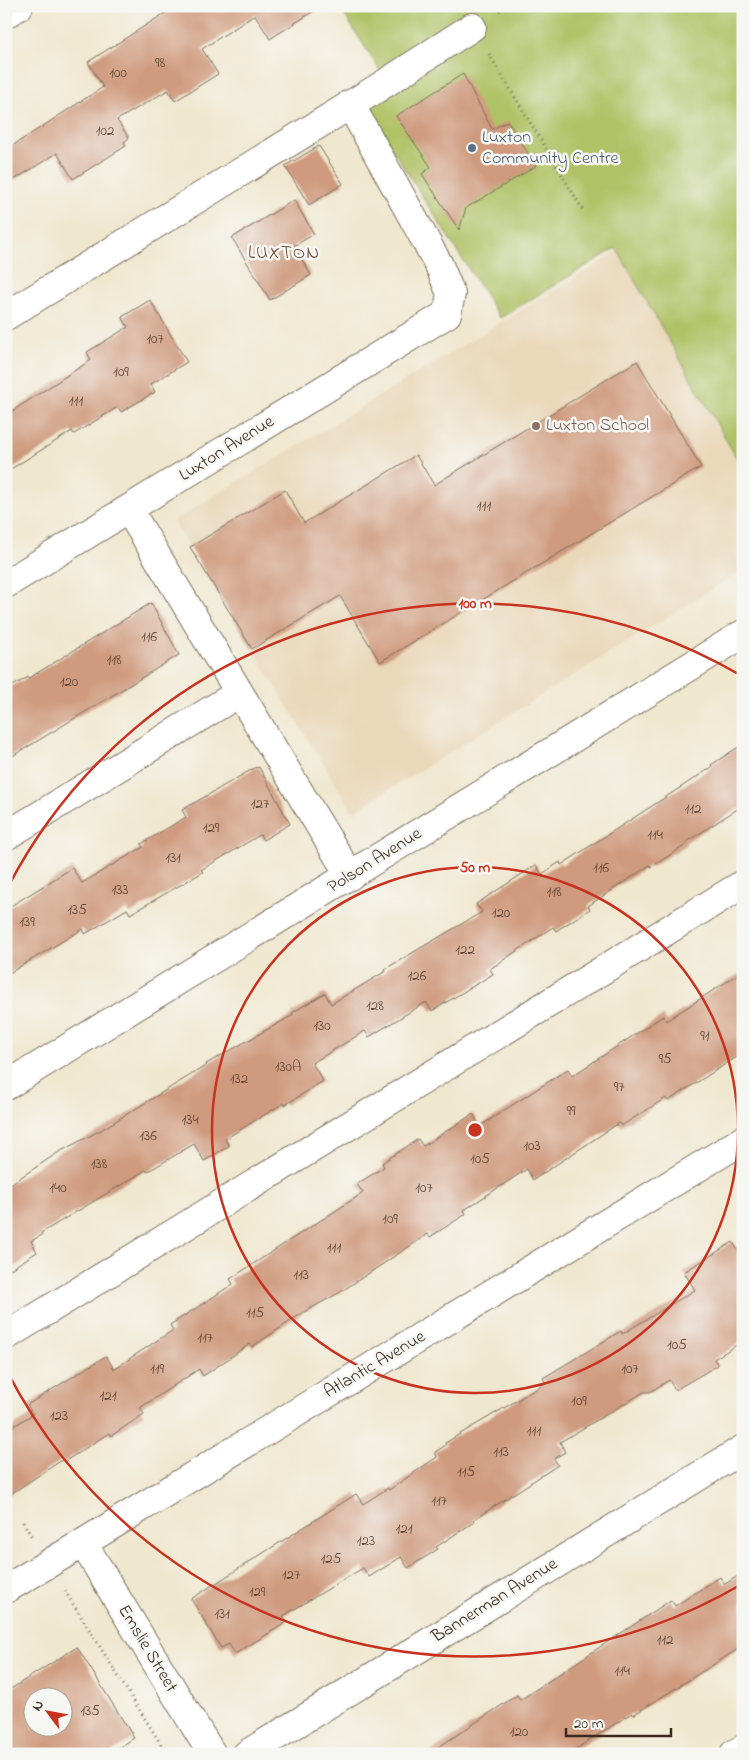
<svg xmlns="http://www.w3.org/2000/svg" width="749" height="1760" font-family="'Indie Flower',sans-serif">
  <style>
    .built { fill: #ead8ba }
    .green { fill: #b0c266; stroke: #767642 }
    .building { fill: #cf9a7d; fill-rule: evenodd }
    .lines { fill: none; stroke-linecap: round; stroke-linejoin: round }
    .minor-casing { stroke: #7a6c5c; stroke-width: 30 }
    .path { stroke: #7a6c5c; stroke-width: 3; stroke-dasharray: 1 4; stroke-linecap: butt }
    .minor { stroke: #fff; stroke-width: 28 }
    .ring { fill: none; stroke: #c8321e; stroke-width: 2.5 }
    .service-dot { fill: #5c6f8a; stroke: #f6f6f2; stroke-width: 2 }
    .education-dot { fill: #8d6e63; stroke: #f6f6f2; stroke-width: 2 }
    .labels { text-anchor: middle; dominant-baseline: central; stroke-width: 5; stroke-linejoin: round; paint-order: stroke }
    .number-label { font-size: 15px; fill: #604636 }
    .service-label { font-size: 18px; fill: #4e5e75; stroke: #f6f6f2; text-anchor: start }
    .education-label { font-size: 18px; fill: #785e54; stroke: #f6f6f2; text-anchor: start }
    .street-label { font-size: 18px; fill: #3b2a1e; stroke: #f6f6f2 }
    .neighbourhood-label { font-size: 19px; letter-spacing: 1px; fill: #6f513f; stroke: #f6f6f2 }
    .centre { fill: #c8321e; stroke: #f6f6f2; stroke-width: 2.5 }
    .ring-label { font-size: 15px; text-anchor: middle; font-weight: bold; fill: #c8321e; stroke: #f6f6f2; stroke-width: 5; stroke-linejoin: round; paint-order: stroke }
  </style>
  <rect width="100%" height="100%" fill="#f6f6f2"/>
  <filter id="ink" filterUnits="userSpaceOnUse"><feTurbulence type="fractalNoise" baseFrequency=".02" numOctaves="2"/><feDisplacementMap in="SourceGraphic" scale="10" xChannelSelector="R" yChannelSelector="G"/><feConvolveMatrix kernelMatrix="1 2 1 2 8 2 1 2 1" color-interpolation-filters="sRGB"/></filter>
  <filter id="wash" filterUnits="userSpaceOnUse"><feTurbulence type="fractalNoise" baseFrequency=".0096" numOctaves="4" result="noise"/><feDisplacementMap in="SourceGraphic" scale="20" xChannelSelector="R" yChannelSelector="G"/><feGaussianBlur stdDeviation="1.12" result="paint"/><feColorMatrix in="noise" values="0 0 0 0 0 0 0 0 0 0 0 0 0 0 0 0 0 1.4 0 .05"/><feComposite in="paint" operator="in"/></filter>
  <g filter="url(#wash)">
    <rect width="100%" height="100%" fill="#f0e7cf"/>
    <polygon class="built" points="743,176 743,570 353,812 173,521"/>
    <polygon class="green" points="339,6 743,6 743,469 616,248 500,318 368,111 391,88"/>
    <g id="blocks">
      <g class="building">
        <polygon points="176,6 322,6 270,39 255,15 202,49 218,74 175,101 168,90 117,120 129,138 124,142 126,146 73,179 57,153 6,185 6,150 103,87 88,62"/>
        <polygon points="463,74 492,129 508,121 536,166 466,208 459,230 422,174 431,167 396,116"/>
        <polygon points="319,146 343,184 309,205 285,166"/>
        <polygon points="294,200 314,234 294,246 311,275 270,300 232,238"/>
        <polygon points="150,300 187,362 151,384 155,392 121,412 118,407 74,434 72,431 6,472 6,415 91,360 87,352 128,327 122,317"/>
        <polygon points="637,361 701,467 380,662 340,596 252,649 190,547 285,490 304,523 416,455 434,485"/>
        <polygon points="151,603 179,655 6,760 6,690 28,677 29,678"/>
        <polygon points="743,744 743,814 739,808 685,843 686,845 651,867 650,865 588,906 590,909 556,931 553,927 490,969 493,974 432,1011 426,1002 369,1037 365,1031 312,1063 323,1081 285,1105 284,1103 225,1139 229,1146 204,1161 194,1144 147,1172 146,1170 41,1233 42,1235 31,1241 37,1252 6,1272 6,1187 59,1152 101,1130 207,1065 206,1064 293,1015 292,1013 325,993 331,1004 386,971 385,969 482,912 476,904 536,865 542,874 560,862 561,865 712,767 711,765"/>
        <polygon points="256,767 257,768 259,767 290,824 263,840 260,835 201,870 203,872 130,914 127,909 85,934 83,929 6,975 6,909 72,868 82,883 143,847 141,844 186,817 182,810"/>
        <polygon points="743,971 743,1053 668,1101 666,1098 621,1126 619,1123 533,1180 527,1169 464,1210 466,1214 430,1237 428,1234 339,1293 304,1312 252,1347 250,1344 203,1376 199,1369 140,1408 144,1414 111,1436 109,1433 64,1462 62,1460 6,1497 6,1431 33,1414 27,1405 106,1356 114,1369 173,1330 170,1325 233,1284 230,1279 363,1193 357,1184 384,1167 382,1163 418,1139 423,1146 473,1114 480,1126 568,1069 572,1076 663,1016 666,1021"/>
        <polygon points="733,1242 743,1259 743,1341 714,1359 718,1365 675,1390 669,1380 650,1392 644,1392 560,1442 565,1452 554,1459 558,1465 473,1520 474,1522 436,1547 438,1549 408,1568 401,1557 369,1577 363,1568 283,1616 287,1622 235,1654 229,1644 221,1648 191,1599 356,1494 363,1504 388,1488 389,1490 437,1457 435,1452 446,1445 445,1443 546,1383 543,1378 621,1331 622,1334 695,1290 684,1272"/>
        <polygon points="743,1573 743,1646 633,1715 632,1713 568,1754 428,1754 517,1695 520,1700 671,1600 675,1606 720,1577 725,1584"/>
        <path d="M77,1647l57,91 -25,16h-103v-62zM32,1698h30v30h-30z"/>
      </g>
    </g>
  </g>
  <g filter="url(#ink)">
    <use href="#blocks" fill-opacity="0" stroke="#7a6c5c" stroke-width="1"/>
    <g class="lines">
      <defs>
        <g id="minor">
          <polyline points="6,14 19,6"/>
          <polyline points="6,316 381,86 472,27"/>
          <polyline points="129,510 350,876"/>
          <polyline points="6,584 447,314 451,294 439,265 350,104"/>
          <polyline points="6,836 239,693"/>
          <polyline points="6,1086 743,634"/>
          <polyline points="6,1336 743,884"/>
          <polyline points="83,1543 212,1754"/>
          <polyline points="6,1589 83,1543 743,1140"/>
          <polyline points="247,1754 743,1449"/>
          <polyline points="734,1754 743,1749"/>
        </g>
      </defs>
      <use href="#minor" class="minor-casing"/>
      <g class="path">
        <polyline points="499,11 507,6"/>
        <polyline points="489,54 583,210"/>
        <polyline points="23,1522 32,1537"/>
        <polyline points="65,1591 167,1754"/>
      </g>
      <use href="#minor" class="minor"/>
    </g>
  </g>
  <g class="ring">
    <circle cx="475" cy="1130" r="263"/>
    <path d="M742 1584A527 527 0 0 1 8 1373M8 887A527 527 0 0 1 742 676"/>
  </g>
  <circle class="service-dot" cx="472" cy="148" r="5"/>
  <circle class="education-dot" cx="536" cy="426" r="5"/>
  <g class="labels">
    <g class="number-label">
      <text x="160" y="63">98</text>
      <text x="118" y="73">100</text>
      <text x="105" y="131">102</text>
      <text x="155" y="339">107</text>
      <text x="121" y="372">109</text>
      <text x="76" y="401">111</text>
      <text x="484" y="506">111</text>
      <text x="149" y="637">116</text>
      <text x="114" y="660">118</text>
      <text x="69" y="682">120</text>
      <text x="260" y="804">127</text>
      <text x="693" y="809">112</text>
      <text x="211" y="828">129</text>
      <text x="655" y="835">114</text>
      <text x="173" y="858">131</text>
      <text x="601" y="868">116</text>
      <text x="120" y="890">133</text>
      <text x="554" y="892">118</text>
      <text x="77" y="910">135</text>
      <text x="501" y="913">120</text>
      <text x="27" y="922">139</text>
      <text x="465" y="950">122</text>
      <text x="417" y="976">126</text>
      <text x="375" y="1006">128</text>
      <text x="322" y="1026">130</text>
      <text x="705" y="1036">91</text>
      <text x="665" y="1059">95</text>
      <text x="288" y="1067">130A</text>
      <text x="239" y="1079">132</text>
      <text x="619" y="1087">97</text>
      <text x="571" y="1111">99</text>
      <text x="190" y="1120">134</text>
      <text x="148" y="1136">136</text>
      <text x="532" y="1146">103</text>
      <text x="480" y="1159">105</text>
      <text x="99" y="1164">138</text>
      <text x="58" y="1188">140</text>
      <text x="424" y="1188">107</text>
      <text x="390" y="1219">109</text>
      <text x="334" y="1248">111</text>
      <text x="301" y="1275">113</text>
      <text x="255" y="1313">115</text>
      <text x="205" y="1338">117</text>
      <text x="677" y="1345">105</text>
      <text x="157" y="1369">119</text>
      <text x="630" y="1369">107</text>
      <text x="108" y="1396">121</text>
      <text x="579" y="1401">109</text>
      <text x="59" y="1416">123</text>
      <text x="534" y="1431">111</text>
      <text x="501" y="1452">113</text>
      <text x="466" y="1472">115</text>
      <text x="439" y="1501">117</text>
      <text x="404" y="1529">121</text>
      <text x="366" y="1541">123</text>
      <text x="331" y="1559">125</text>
      <text x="291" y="1575">127</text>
      <text x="257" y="1592">129</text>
      <text x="222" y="1614">131</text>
      <text x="665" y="1640">112</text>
      <text x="622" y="1671">114</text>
      <text x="90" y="1711">135</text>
      <text x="519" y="1732">120</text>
    </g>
    <g class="service-label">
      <text x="482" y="138">Luxton<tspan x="482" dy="21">Community Centre</tspan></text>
    </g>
    <g class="education-label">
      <text x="546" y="426">Luxton School</text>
    </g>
    <g class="street-label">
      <text transform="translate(227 449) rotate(-32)">Luxton Avenue</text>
      <text transform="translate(375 861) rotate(-32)">Polson Avenue</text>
      <text transform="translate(375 1365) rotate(-31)">Atlantic Avenue</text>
      <text transform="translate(495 1601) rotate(-32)">Bannerman Avenue</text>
      <text transform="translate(147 1649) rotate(59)">Emslie Street</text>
    </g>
    <g class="neighbourhood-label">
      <text x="284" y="253">LUXTON</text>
    </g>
  </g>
  <circle cx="475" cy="1130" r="8" class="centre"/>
  <g class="ring-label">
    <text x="475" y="608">100 m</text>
    <text x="475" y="872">50 m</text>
  </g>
  <rect width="749" height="1760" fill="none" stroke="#f6f6f2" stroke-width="25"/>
  <g transform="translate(48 1712) rotate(302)"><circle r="24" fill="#f6f6f2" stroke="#aba49d"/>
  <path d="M0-4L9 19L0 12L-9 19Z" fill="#c8321e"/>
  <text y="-8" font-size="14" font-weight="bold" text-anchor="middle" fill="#3b2a1e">N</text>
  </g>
  <path d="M566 1728v8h105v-8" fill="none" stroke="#3b2a1e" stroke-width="2.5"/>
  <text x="574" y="1728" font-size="15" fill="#3b2a1e" stroke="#f6f6f2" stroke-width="4" paint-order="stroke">20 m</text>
</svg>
